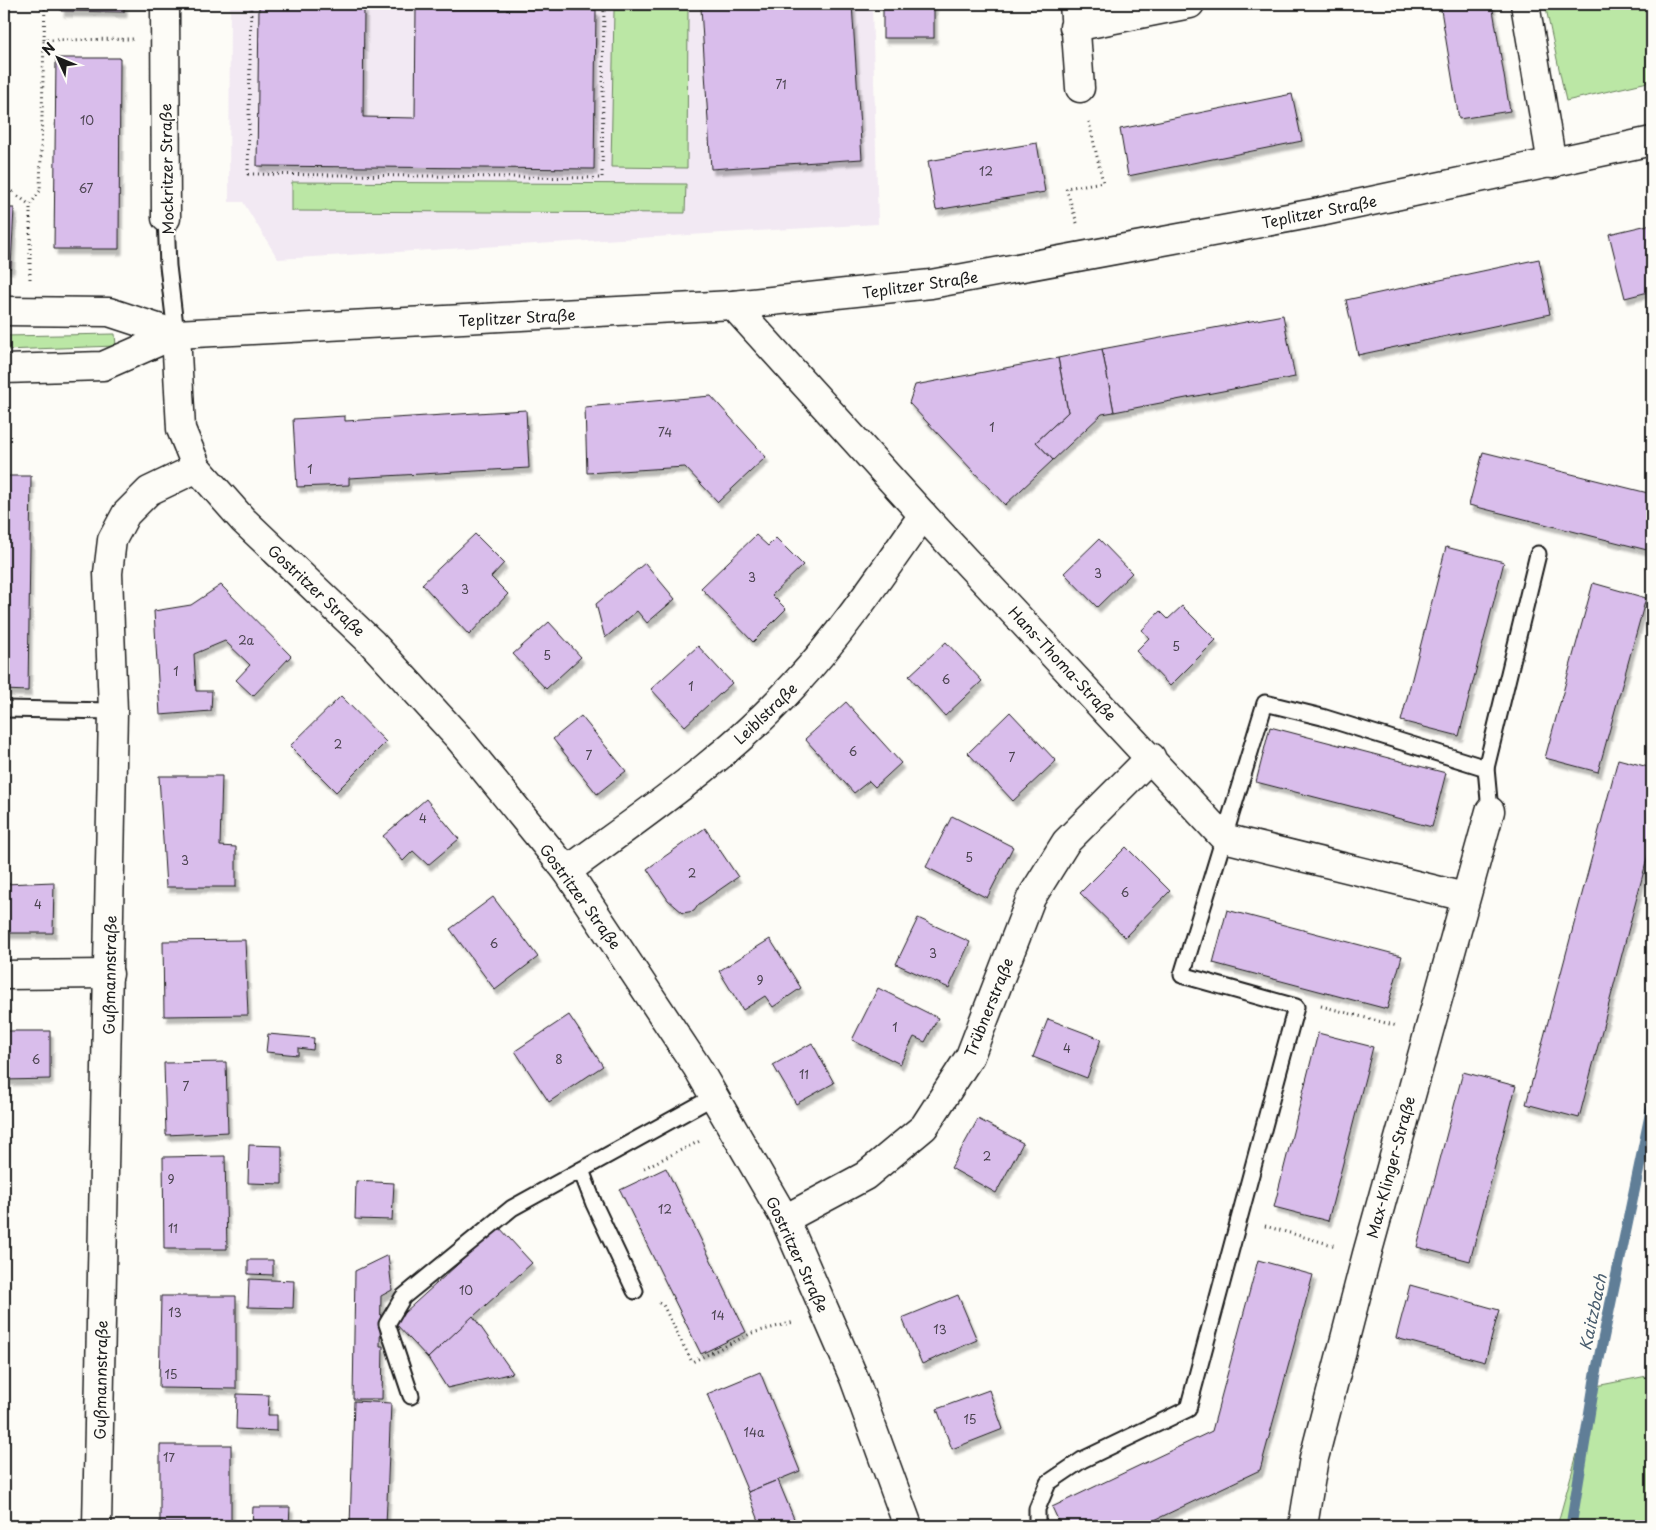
<svg xmlns="http://www.w3.org/2000/svg" width="1656" height="1530" font-family="'Playpen Sans',sans-serif">
  <style>
    .built { fill: #f2e9f3 }
    .green { fill: #bbe7a5; stroke: #6c8260 }
    .lines { fill: none; stroke-linecap: round; stroke-linejoin: round }
    .stream { stroke: #607e97; stroke-width: 11 }
    .building { fill: #d9bdeb; stroke: #1c1c1c; filter: url(#shadow) }
    .lane-casing { stroke: #1c1c1c; stroke-width: 19 }
    .street-casing { stroke: #1c1c1c; stroke-width: 31 }
    .secondary-casing { stroke: #1c1c1c; stroke-width: 31 }
    .path { stroke: #1c1c1c; stroke-width: 3; stroke-dasharray: 1 4; stroke-linecap: butt }
    .lane { stroke: #fdfcf7; stroke-width: 15 }
    .street { stroke: #fdfcf7; stroke-width: 28 }
    .secondary { stroke: #fdfcf7; stroke-width: 28 }
    .labels { text-anchor: middle; dominant-baseline: central; stroke-width: 4.5; stroke-linejoin: round; paint-order: stroke }
    .number-label { font-size: 12px; fill: #4b4450 }
    .street-label { font-size: 15px; fill: #1c1c1c; stroke: #fdfcf7 }
    .water-label { font-size: 16px; font-style: italic; fill: #495d6e; stroke: #fdfcf7 }
  </style>
  <defs>
    <filter id="shadow"><feDropShadow dx="3" dy="5.5" stdDeviation="1" flood-color="#0004"/></filter>
  </defs>
  <rect width="100%" height="100%" fill="#fdfcf7"/>
  <filter id="ink" filterUnits="userSpaceOnUse"><feTurbulence type="fractalNoise" baseFrequency=".02" numOctaves="2"/><feDisplacementMap in="SourceGraphic" scale="10" xChannelSelector="R" yChannelSelector="G"/><feConvolveMatrix kernelMatrix="1 2 1 2 8 2 1 2 1" color-interpolation-filters="sRGB"/></filter>
  <g filter="url(#ink)">
    <polygon class="built" points="230,4 872,4 878,224 278,259 243,202 229,202"/>
    <g class="green">
      <polygon points="1545,4 1652,4 1652,81 1566,101"/>
      <polygon points="614,10 688,10 687,168 611,167"/>
      <polygon points="292,182 686,184 685,213 292,211"/>
      <polygon points="115,334 116,346 4,350 4,336"/>
      <polygon points="1652,1375 1652,1526 1557,1526 1596,1386"/>
    </g>
    <g class="lines">
      <polyline class="stream" points="1571,1526 1596,1373 1652,1106"/>
    </g>
    <g class="building">
      <polygon points="62,4 124,4 124,12 61,11"/>
      <polygon points="769,4 852,4 862,159 711,169 701,8"/>
      <rect x="883" y="4" width="51" height="34"/>
      <polygon points="1440,4 1492,4 1510,111 1459,119"/>
      <polygon points="259,7 364,8 363,117 415,118 416,9 596,10 594,169 257,166"/>
      <polygon points="56,58 120,58 119,249 54,249"/>
      <polygon points="1292,94 1302,141 1128,176 1120,129"/>
      <polygon points="1037,143 1045,192 936,210 928,161"/>
      <polygon points="4,208 14,208 11,268 4,268"/>
      <polygon points="1652,224 1652,291 1625,298 1609,234"/>
      <polygon points="1539,259 1550,314 1358,355 1346,300"/>
      <polygon points="1283,315 1295,377 1114,412 1102,349"/>
      <polygon points="1102,349 1114,412 1102,414 1053,460 1036,442 1068,412 1058,358"/>
      <polygon points="1058,358 1068,412 1036,442 1053,460 1005,505 909,403 915,385"/>
      <polygon points="711,396 766,457 718,502 685,467 587,473 585,407"/>
      <polygon points="526,410 529,468 349,478 349,485 297,487 293,419 345,416 345,421"/>
      <polygon points="1483,452 1652,494 1651,551 1469,505"/>
      <polygon points="4,476 31,476 28,691 4,690"/>
      <polygon points="475,534 504,563 491,577 508,594 469,635 422,584"/>
      <polygon points="756,535 768,546 776,538 803,565 772,595 786,609 753,642 701,588"/>
      <polygon points="1099,539 1132,573 1097,607 1064,573"/>
      <polygon points="1446,547 1504,562 1459,736 1401,721"/>
      <polygon points="645,563 675,599 647,623 637,611 605,638 596,604"/>
      <polygon points="1593,583 1646,598 1598,772 1545,758"/>
      <polygon points="221,585 291,656 253,696 236,680 250,665 225,641 194,654 196,691 212,691 211,711 160,715 154,611 191,605"/>
      <polygon points="1182,606 1216,640 1170,686 1136,651 1149,638 1142,630 1160,611 1168,619"/>
      <polygon points="549,622 581,657 546,689 513,654"/>
      <polygon points="946,642 982,681 945,716 909,676"/>
      <polygon points="698,646 732,683 685,726 651,689"/>
      <polygon points="341,696 386,742 336,792 290,746"/>
      <polygon points="846,702 901,763 875,787 869,781 854,793 805,739"/>
      <polygon points="1010,712 1056,761 1013,801 968,753"/>
      <polygon points="581,716 626,771 597,794 553,739"/>
      <polygon points="1270,727 1446,773 1432,827 1256,782"/>
      <polygon points="1618,759 1652,768 1652,840 1579,1118 1526,1104"/>
      <polygon points="159,776 222,776 220,846 236,847 236,887 166,887"/>
      <polygon points="426,799 459,839 428,865 413,851 403,861 383,836"/>
      <polygon points="952,816 1013,847 987,898 926,867"/>
      <polygon points="705,828 738,877 699,904 694,911 683,913 668,900 647,869"/>
      <polygon points="1126,847 1170,891 1125,937 1080,893"/>
      <polygon points="54,882 53,933 4,933 4,884"/>
      <polygon points="493,897 538,957 495,990 450,929"/>
      <polygon points="1227,910 1402,956 1387,1009 1213,963"/>
      <polygon points="918,918 970,942 949,988 896,964"/>
      <polygon points="770,939 801,988 773,1007 765,996 743,1010 719,971"/>
      <polygon points="245,940 248,1015 164,1016 163,941"/>
      <polygon points="878,988 938,1018 925,1042 914,1037 900,1064 852,1040"/>
      <polygon points="569,1015 603,1066 549,1102 515,1051"/>
      <polygon points="1048,1019 1101,1039 1087,1078 1033,1057"/>
      <polygon points="4,1031 50,1031 50,1079 4,1080"/>
      <polygon points="1318,1033 1373,1047 1328,1221 1274,1207"/>
      <polygon points="268,1034 314,1038 313,1050 298,1048 298,1055 266,1052"/>
      <polygon points="812,1043 834,1083 796,1104 773,1065"/>
      <polygon points="226,1062 228,1132 166,1135 164,1063"/>
      <polygon points="1463,1072 1516,1086 1470,1261 1417,1247"/>
      <polygon points="978,1119 1023,1143 996,1193 951,1168"/>
      <polygon points="249,1145 282,1146 282,1184 248,1183"/>
      <polygon points="225,1156 227,1249 164,1249 163,1157"/>
      <polygon points="666,1168 746,1332 701,1354 620,1190"/>
      <polygon points="356,1181 394,1183 392,1220 355,1219"/>
      <polygon points="499,1227 532,1263 428,1358 394,1322"/>
      <polygon points="388,1255 392,1290 381,1296 380,1346 383,1346 382,1399 353,1399 355,1271"/>
      <polygon points="248,1260 273,1260 273,1275 248,1274"/>
      <polygon points="1258,1260 1313,1275 1260,1470 1142,1526 1061,1526 1052,1507 1212,1431"/>
      <polygon points="249,1279 294,1281 293,1308 248,1307"/>
      <polygon points="1410,1285 1499,1310 1485,1362 1396,1338"/>
      <polygon points="958,1295 977,1340 922,1364 902,1318"/>
      <polygon points="161,1296 236,1296 236,1389 159,1388"/>
      <polygon points="473,1316 513,1373 447,1388 428,1358"/>
      <polygon points="760,1372 800,1471 748,1492 707,1394"/>
      <polygon points="989,1390 1003,1429 952,1449 937,1409"/>
      <polygon points="237,1394 269,1395 268,1415 277,1415 277,1431 236,1429"/>
      <polygon points="354,1401 391,1403 386,1526 350,1526"/>
      <rect x="160" y="1445" width="71" height="78"/>
      <polygon points="778,1480 797,1526 761,1526 748,1492"/>
      <polygon points="253,1507 290,1507 289,1526 252,1526"/>
    </g>
    <g class="lines">
      <defs>
        <g id="lane">
          <polyline points="166,218 168,266 176,334"/>
          <polyline points="4,709 113,711"/>
          <polyline points="1486,768 1538,554"/>
          <polyline points="581,1170 594,1204 635,1291"/>
          <polyline points="411,1396 387,1324 403,1297 512,1208 715,1096"/>
          <polyline points="1037,1526 1037,1509 1048,1483 1082,1460 1188,1409 1296,1007 1182,975 1265,703 1322,717 1486,768 1490,811"/>
        </g>
        <g id="street">
          <polyline points="165,4 166,218"/>
          <polyline points="1074,4 1080,88"/>
          <polyline points="1525,4 1552,164"/>
          <polyline points="1074,27 1190,4"/>
          <polyline points="733,305 923,515 1224,838 1465,897"/>
          <polyline points="176,334 181,429 197,468 243,520 372,643 458,737 567,871 697,1067 785,1219 854,1378 908,1526"/>
          <path d="M567,871c79,-58 162,-114 228,-187 48,-52 88,-112 128,-169"/>
          <polyline points="4,975 109,974"/>
          <polyline points="785,1219 865,1176 924,1127 970,1056 1031,898 1066,842 1151,757"/>
          <polyline points="97,1526 113,711 108,573 112,540 126,514 149,491 197,468"/>
          <polyline points="1303,1526 1314,1458 1367,1254 1490,811"/>
        </g>
        <g id="secondary">
          <polyline points="4,311 109,312 176,334 733,305 931,284 1320,212 1652,141"/>
          <polyline points="4,369 103,366 176,334"/>
        </g>
      </defs>
      <use href="#lane" class="lane-casing"/>
      <use href="#street" class="street-casing"/>
      <use href="#secondary" class="secondary-casing"/>
      <g class="path">
        <polyline points="251,4 248,174 602,178 604,4"/>
        <polyline points="44,40 45,4"/>
        <polyline points="4,185 15,194"/>
        <polyline points="4,194 15,194 30,205"/>
        <polyline points="1077,223 1066,188 1103,182 1088,118"/>
        <polyline points="30,279 30,205 40,191 44,40 134,39"/>
        <polyline points="1321,1006 1397,1026"/>
        <polyline points="644,1168 702,1140"/>
        <polyline points="1265,1226 1336,1246"/>
        <polyline points="659,1303 663,1305 692,1362 752,1333 794,1322"/>
      </g>
      <use href="#lane" class="lane"/>
      <use href="#street" class="street"/>
      <use href="#secondary" class="secondary"/>
    </g>
  </g>
  <g class="labels">
    <g class="number-label">
      <text x="781" y="84">71</text>
      <text x="87" y="120">10</text>
      <text x="986" y="171">12</text>
      <text x="86" y="188">67</text>
      <text x="992" y="427">1</text>
      <text x="665" y="432">74</text>
      <text x="310" y="469">1</text>
      <text x="1098" y="573">3</text>
      <text x="752" y="577">3</text>
      <text x="465" y="589">3</text>
      <text x="246" y="640">2a</text>
      <text x="1176" y="646">5</text>
      <text x="547" y="655">5</text>
      <text x="176" y="671">1</text>
      <text x="946" y="679">6</text>
      <text x="691" y="686">1</text>
      <text x="338" y="744">2</text>
      <text x="853" y="751">6</text>
      <text x="589" y="755">7</text>
      <text x="1012" y="757">7</text>
      <text x="423" y="818">4</text>
      <text x="969" y="857">5</text>
      <text x="185" y="860">3</text>
      <text x="692" y="873">2</text>
      <text x="1125" y="892">6</text>
      <text x="38" y="904">4</text>
      <text x="494" y="943">6</text>
      <text x="933" y="953">3</text>
      <text x="760" y="980">9</text>
      <text x="895" y="1027">1</text>
      <text x="1067" y="1048">4</text>
      <text x="36" y="1059">6</text>
      <text x="559" y="1059">8</text>
      <text x="804" y="1074">11</text>
      <text x="186" y="1086">7</text>
      <text x="987" y="1156">2</text>
      <text x="171" y="1179">9</text>
      <text x="665" y="1209">12</text>
      <text x="173" y="1228">11</text>
      <text x="466" y="1290">10</text>
      <text x="175" y="1312">13</text>
      <text x="718" y="1315">14</text>
      <text x="940" y="1329">13</text>
      <text x="171" y="1374">15</text>
      <text x="970" y="1419">15</text>
      <text x="754" y="1432">14a</text>
      <text x="169" y="1457">17</text>
    </g>
    <g class="street-label">
      <text transform="translate(166 169) rotate(-91)">Mockritzer Straße</text>
      <text transform="translate(1319 211) rotate(-11)">Teplitzer Straße</text>
      <text transform="translate(920 284) rotate(-8)">Teplitzer Straße</text>
      <text transform="translate(517 317) rotate(-3)">Teplitzer Straße</text>
      <text transform="translate(317 590) rotate(43)">Gostritzer Straße</text>
      <text transform="translate(1063 663) rotate(47)">Hans-Thoma-Straße</text>
      <text transform="translate(765 713) rotate(-44)">Leiblstraße</text>
      <text transform="translate(581 896) rotate(54)">Gostritzer Straße</text>
      <text transform="translate(109 975) rotate(-89)">Gußmannstraße</text>
      <text transform="translate(988 1007) rotate(-68)">Trübnerstraße</text>
      <text transform="translate(1390 1167) rotate(-75)">Max-Klinger-Straße</text>
      <text transform="translate(798 1254) rotate(65)">Gostritzer Straße</text>
      <text transform="translate(100 1380) rotate(-89)">Gußmannstraße</text>
    </g>
    <g class="water-label">
      <text transform="translate(1592 1312) rotate(-78)">Kaitzbach</text>
    </g>
  </g>
  <rect width="1656" height="1530" fill="none" stroke="#fdfcf7" stroke-width="20"/>
  <rect x="10" y="10" width="1636" height="1510" fill="none" stroke="#1c1c1c" stroke-width="2" filter="url(#ink)"/>
  <g transform="translate(58 58) rotate(314)" stroke="#fdfcf7" stroke-width="4" paint-order="stroke">
  <path d="M0-4L9 19L0 12L-9 19Z" fill="#1c1c1c"/>
  <text y="-8" font-size="14" font-weight="bold" text-anchor="middle" fill="#1c1c1c">N</text>
  </g>
</svg>
